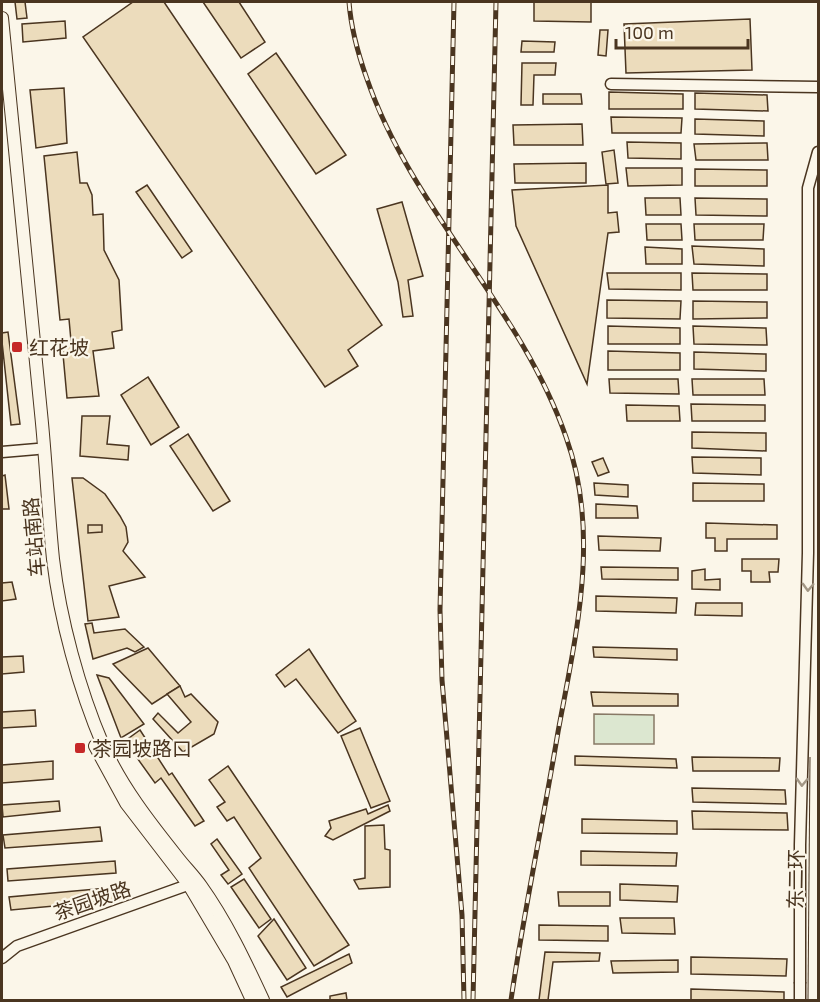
<svg xmlns="http://www.w3.org/2000/svg" width="820" height="1002" font-family="'Exo 2','Noto Sans SC',sans-serif">
  <style>
    .green { fill: #dce7d0; stroke: #887966; stroke-width: 1.5 }
    .building { fill: #ecdcbc; stroke: #4a3520; stroke-width: 1.5 }
    .lines { fill: none; stroke-linecap: round; stroke-linejoin: round }
    .minor-casing { stroke: #4a3520; stroke-width: 13 }
    .major-casing { stroke: #4a3520; stroke-width: 14 }
    .minor { stroke: #fbf6e9; stroke-width: 10 }
    .major { stroke: #fbf6e9; stroke-width: 12 }
    .rail-casing { stroke: #4a3520; stroke-width: 5 }
    .rail { stroke: #fbf6e9; stroke-width: 3; stroke-dasharray: 9; stroke-linecap: butt }
    .minor-bridge-casing { stroke: #4a3520; stroke-width: 13; stroke-linecap: butt }
    .highway-bridge-casing { stroke: #4a3520; stroke-width: 17; stroke-linecap: butt }
    .minor-bridge { stroke: #fbf6e9; stroke-width: 10 }
    .highway-bridge { stroke: #fbf6e9; stroke-width: 15 }
    .oneway { stroke: #a29684 }
    .poi-dot { fill: #c62828; stroke: #fbf6e9; stroke-width: 2 }
    .labels { text-anchor: middle; dominant-baseline: central; stroke-width: 4.5; stroke-linejoin: round; paint-order: stroke }
    .poi-label { font-size: 20px; fill: #4a3520; stroke: #fbf6e9; text-anchor: start }
    .street-label { font-size: 20px; fill: #4a3520; stroke: #fbf6e9 }
  </style>
  <rect width="100%" height="100%" fill="#fbf6e9"/>
  <polygon class="green" points="594,714 654,715 654,744 594,744"/>
  <g class="building">
    <polygon points="15,2 25,2 27,18 17,19"/>
    <polygon points="133,2 164,2 382,325 348,350 358,366 325,387 83,37"/>
    <polygon points="203,2 239,2 265,42 241,58"/>
    <polygon points="534,2 591,2 591,22 534,21"/>
    <polygon points="750,19 752,70 626,73 624,24"/>
    <polygon points="65,21 66,38 23,42 22,24"/>
    <polygon points="600,30 608,30 606,56 598,55"/>
    <polygon points="522,41 555,42 554,52 521,52"/>
    <polygon points="276,53 346,155 316,174 248,74"/>
    <polygon points="522,63 556,63 555,75 534,75 533,105 521,105"/>
    <polygon points="64,88 67,143 36,148 30,90"/>
    <polygon points="609,92 683,94 683,109 609,109"/>
    <polygon points="695,93 767,95 768,111 695,109"/>
    <polygon points="543,94 581,94 582,104 543,104"/>
    <polygon points="611,117 682,118 681,133 612,133"/>
    <polygon points="695,119 764,121 764,136 695,134"/>
    <polygon points="582,124 583,145 514,145 513,125"/>
    <polygon points="627,142 681,143 681,159 628,158"/>
    <polygon points="767,143 768,160 696,160 694,144"/>
    <polygon points="614,150 618,183 606,184 602,152"/>
    <polygon points="77,152 80,183 87,183 92,195 93,215 103,214 104,250 119,280 122,330 112,332 114,348 93,351 99,396 67,398 62,343 71,341 69,319 60,320 44,156"/>
    <polygon points="586,163 586,183 515,183 514,164"/>
    <polygon points="626,168 682,168 682,185 628,186"/>
    <polygon points="695,169 767,170 767,186 695,186"/>
    <polygon points="147,185 192,251 182,258 136,192"/>
    <polygon points="608,185 608,213 617,212 619,232 608,233 587,384 516,226 512,190"/>
    <polygon points="645,198 680,198 681,215 646,215"/>
    <polygon points="695,198 767,199 767,216 696,215"/>
    <polygon points="402,202 423,276 408,280 413,316 403,317 398,282 377,209"/>
    <polygon points="646,224 681,224 682,240 647,240"/>
    <polygon points="694,224 764,224 763,240 695,240"/>
    <polygon points="692,246 764,249 764,266 694,264"/>
    <polygon points="645,247 682,249 682,264 646,264"/>
    <polygon points="607,273 681,273 681,290 609,289"/>
    <polygon points="692,273 767,274 767,290 693,290"/>
    <polygon points="607,300 681,301 680,319 607,318"/>
    <polygon points="693,301 767,302 767,318 693,319"/>
    <polygon points="608,326 680,328 680,344 608,344"/>
    <polygon points="693,326 766,328 767,345 694,344"/>
    <polygon points="8,332 20,424 11,425 2,342 2,333"/>
    <polygon points="608,351 680,353 680,370 608,370"/>
    <polygon points="694,352 766,354 766,371 694,369"/>
    <polygon points="148,377 179,427 151,445 121,395"/>
    <polygon points="609,379 678,379 679,394 610,393"/>
    <polygon points="692,379 764,379 765,395 693,395"/>
    <polygon points="691,404 765,405 765,421 692,421"/>
    <polygon points="626,405 679,406 680,421 627,421"/>
    <polygon points="82,416 110,416 107,444 129,446 128,460 80,456"/>
    <polygon points="692,432 766,433 766,451 692,448"/>
    <polygon points="188,434 230,501 213,511 170,446"/>
    <polygon points="692,457 761,458 761,475 693,473"/>
    <polygon points="603,458 609,472 598,476 592,462"/>
    <polygon points="5,475 9,509 2,509 2,476"/>
    <polygon points="72,478 83,478 105,494 120,516 126,527 128,542 123,551 145,577 109,586 119,617 88,621"/>
    <polygon points="594,483 628,485 628,497 595,495"/>
    <polygon points="693,483 764,484 764,501 693,501"/>
    <polygon points="596,504 637,506 638,518 596,518"/>
    <polygon points="706,523 777,525 777,539 727,539 727,551 715,551 715,538 706,538"/>
    <polygon points="88,525 102,525 102,532 88,533"/>
    <polygon points="598,536 661,538 660,551 599,550"/>
    <polygon points="742,559 779,559 778,572 769,572 770,582 751,582 751,571 742,571"/>
    <polygon points="601,567 678,568 678,580 602,579"/>
    <polygon points="705,569 705,580 720,579 720,590 692,589 692,571"/>
    <polygon points="12,582 16,599 2,601 2,583"/>
    <polygon points="596,596 677,598 676,613 596,611"/>
    <polygon points="696,603 742,603 742,616 695,615"/>
    <polygon points="92,623 94,633 125,629 144,647 135,652 127,648 93,659 85,624"/>
    <polygon points="593,647 677,649 677,660 594,657"/>
    <polygon points="148,648 180,686 152,704 113,664"/>
    <polygon points="309,649 356,721 338,733 296,679 285,687 276,675"/>
    <polygon points="23,656 24,672 2,674 2,657"/>
    <polygon points="97,675 109,678 144,724 121,738"/>
    <polygon points="180,686 185,697 191,694 218,722 214,734 183,752 153,719 158,713 178,733 191,722 167,694"/>
    <polygon points="591,692 678,694 678,706 593,706"/>
    <polygon points="35,710 36,726 2,728 2,712"/>
    <polygon points="360,728 390,801 371,808 341,736"/>
    <polygon points="140,730 169,775 172,773 204,821 195,826 161,778 155,783 125,741"/>
    <polygon points="575,756 676,759 677,768 575,765"/>
    <polygon points="692,757 780,758 779,771 693,771"/>
    <polygon points="53,761 53,779 2,783 2,765"/>
    <polygon points="228,766 349,945 314,966 249,868 261,858 234,817 227,821 217,807 225,802 209,780"/>
    <polygon points="692,788 785,790 786,804 693,802"/>
    <polygon points="59,801 60,811 3,817 2,805"/>
    <polygon points="388,805 390,811 333,840 325,836 331,828 329,821 366,809 368,814"/>
    <polygon points="692,811 787,813 788,830 693,829"/>
    <polygon points="582,819 677,821 677,834 582,833"/>
    <polygon points="384,825 385,849 390,850 390,887 359,889 354,880 365,878 365,826"/>
    <polygon points="100,827 102,841 5,848 3,835"/>
    <polygon points="217,839 242,874 228,884 221,875 229,870 211,844"/>
    <polygon points="581,851 677,853 676,866 581,865"/>
    <polygon points="115,861 116,873 8,881 7,869"/>
    <polygon points="244,879 271,919 259,928 231,887"/>
    <polygon points="620,884 678,886 677,902 620,900"/>
    <polygon points="118,887 119,900 11,910 9,897"/>
    <polygon points="558,892 610,892 610,906 559,906"/>
    <polygon points="620,918 674,918 675,934 622,933"/>
    <polygon points="274,919 306,968 287,980 258,936"/>
    <polygon points="539,925 608,926 608,941 539,940"/>
    <polygon points="545,952 600,953 599,961 553,962 548,1000 539,1000"/>
    <polygon points="349,954 352,963 287,997 281,987"/>
    <polygon points="691,957 787,959 786,976 691,974"/>
    <polygon points="678,960 678,972 613,973 611,961"/>
    <polygon points="691,989 784,992 784,1000 691,1000"/>
    <polygon points="346,993 347,1000 330,1000 330,996"/>
  </g>
  <g class="lines">
    <defs>
      <g id="minor">
        <polyline points="611,84 818,87"/>
        <polyline points="2,452 37,449"/>
        <polyline points="2,958 17,946 196,882"/>
        <polyline points="800,982 800,845 808,553 808,188 818,152"/>
      </g>
      <g id="major">
        <path d="M2,18c13,131 26,263 39,395 5,48 7,97 12,146 7,60 26,130 50,186 18,41 47,78 75,113 7,9 16,18 23,28 25,35 44,75 62,114"/>
        <polyline points="95,746 126,803 189,885 234,961 252,1000"/>
      </g>
    </defs>
    <use href="#minor" class="minor-casing"/>
    <use href="#major" class="major-casing"/>
    <use href="#minor" class="minor"/>
    <use href="#major" class="major"/>
    <defs>
      <g id="rail">
        <path d="M349,2c2,26 9,52 18,77 45,131 154,228 199,358 35,97 10,197 -8,295 -15,90 -34,179 -47,268"/>
        <polyline points="454,2 440,610 442,680 462,915 464,1000"/>
        <polyline points="473,1000 496,2"/>
      </g>
    </defs>
    <use href="#rail" class="rail-casing"/>
    <use href="#rail" class="rail"/>
    <defs>
      <polyline id="minor-bridge" points="800,1000 800,982"/>
      <polyline id="highway-bridge" points="816,1000 818,757"/>
    </defs>
    <use href="#minor-bridge" class="minor-bridge-casing"/>
    <use href="#highway-bridge" class="highway-bridge-casing"/>
    <use href="#minor-bridge" class="minor-bridge"/>
    <use href="#highway-bridge" class="highway-bridge"/>
  </g>
  <defs><path id="oneway-chevron" d="M-2-3.5L2.5 0L-2 3.5" fill="none" stroke-width="1.6" stroke-linecap="round" stroke-linejoin="round" transform="scale(1.5)"/></defs>
  <g class="oneway">
    <use href="#oneway-chevron" transform="translate(808 587) rotate(92)"/>
    <use href="#oneway-chevron" transform="translate(802 782) rotate(92)"/>
  </g>
  <g class="poi-dot">
    <rect x="11" y="341" width="12" height="12" rx="3"/>
    <rect x="74" y="742" width="12" height="12" rx="3"/>
  </g>
  <g class="labels">
    <g class="poi-label">
      <text x="29" y="347">红花坡</text>
      <text x="92" y="748">茶园坡路口</text>
    </g>
    <g class="street-label">
      <text transform="translate(33 537) rotate(-95)">车站南路</text>
      <text transform="translate(795 879) rotate(-89)">东二环</text>
      <text transform="translate(92 900) rotate(-19)">茶园坡路</text>
    </g>
  </g>
  <rect width="820" height="1002" fill="none" stroke="#4a3520" stroke-width="6"/>
  <path d="M616 39v9h132v-9" fill="none" stroke="#4a3520" stroke-width="3"/>
  <text x="625" y="39" font-size="18" fill="#4a3520" stroke="#fbf6e9" stroke-width="4.5" paint-order="stroke">100 m</text>
</svg>
